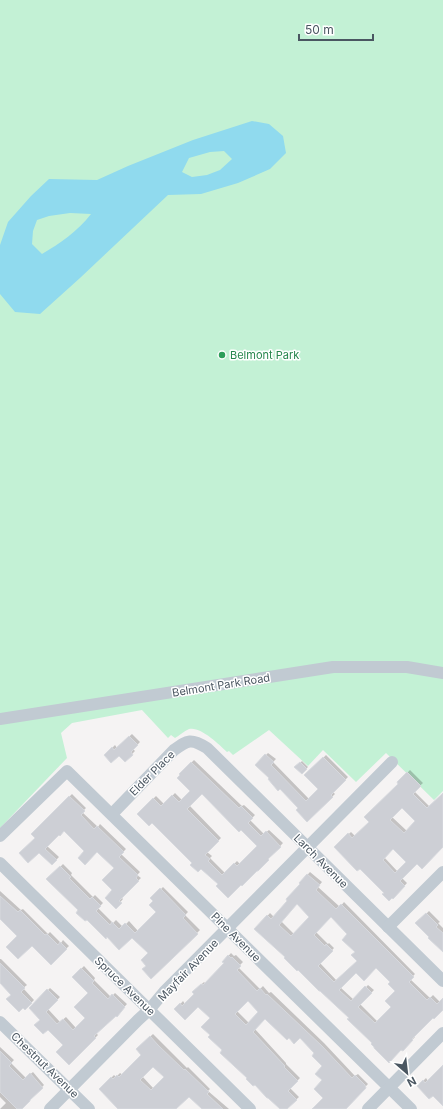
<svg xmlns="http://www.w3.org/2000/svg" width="443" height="1109" font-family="Inter,sans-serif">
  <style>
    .green { fill: #c3f1d5 }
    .water { fill: #90daee; fill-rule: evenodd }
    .shadow { fill: #0003; fill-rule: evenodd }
    .building { fill: #cdcfd5; stroke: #d7d9de; fill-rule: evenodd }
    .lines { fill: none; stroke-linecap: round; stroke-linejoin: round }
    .minor { stroke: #c1cad2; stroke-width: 12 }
    .leisure-dot { fill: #2e9e5b; stroke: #fff; stroke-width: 1.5 }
    .labels { text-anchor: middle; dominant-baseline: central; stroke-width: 3; stroke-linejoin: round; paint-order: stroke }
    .leisure-label { font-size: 11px; fill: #27864d; stroke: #fff; text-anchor: start }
    .street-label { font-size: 11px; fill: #4a5661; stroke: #fff }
  </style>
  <rect width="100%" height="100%" fill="#f5f3f3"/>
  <path class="green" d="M0,0h443v791l-9,9 -48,-47 -30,29 -33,-32 -15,16 -39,-36 -36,25 -4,-4 -2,1c-8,-8 -27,-26 -38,-23 -5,2 -10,7 -14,9l-4,-3 -3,3 -26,-28 -70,13 -11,10 6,25 -67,70z"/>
  <path class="water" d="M252,121l17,3 14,12 3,17 -16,16 -32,14 -37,11 -33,1 -88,83 -40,36 -25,-2 -15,-18v-49l8,-23 23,-26 18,-17 48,1 31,-14 65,-26zM224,151l8,8 -12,11 -13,5 -15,2 -10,-5 7,-14 21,-6zM70,213l21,1c-13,17 -32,30 -49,40l-10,-10 1,-13 4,-11 12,-4z"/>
  <g class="shadow">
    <polygon points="132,734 140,742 133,749 135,751 125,761 119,754 105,755 115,745 117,748"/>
    <polygon points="268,753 276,759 273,762 309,799 319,789 306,775 326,755 348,777 333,792 335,794 307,820 300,808 256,765"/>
    <path d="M194,760l48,46 2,-1 11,10 -5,5 14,14 5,-4 14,13 -25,27 -39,14 -18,-17 -7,-4 -42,-41 -14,-8 18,-18 8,8 11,-11 7,7 10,-9 -12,-17zM202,793l57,53 -19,18 -3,-3 -12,12 -15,-15 2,-2 -5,-4 14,-14 -32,-33z"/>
    <polygon points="302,761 308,767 302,773 296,767"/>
    <path d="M410,770l13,13 -9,8 16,16 13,-12v51l-26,17 -15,15 5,5 -14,15 -8,-5 -25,-26 -25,-20 16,-15 4,4 15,-14 29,-38 -1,-2zM402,807l14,14 -9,10 -15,-14zM393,848l15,14 -10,10 -14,-15z"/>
    <polygon points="72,794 86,808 82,812 98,827 100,824 126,849 121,854 140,872 137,875 141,878 121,897 123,899 116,907 114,890 115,868 97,850 86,851 64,830 47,846 59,857 52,864 36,838 32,834"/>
    <polygon points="63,864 72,873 71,875 93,897 95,895 103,903 98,908 113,923 116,920 123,927 129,921 138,931 157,912 155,901 152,898 163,887 188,912 185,915 200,930 152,978 147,966 149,953 132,936 80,910 48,879"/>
    <path d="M310,872l12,10 -4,5 22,20 4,-5 71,72 -5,5 20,19 3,-3 7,7 3,-2v9l-10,7 -19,20 1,1 -10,10 -32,-4 -23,-25 -94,-89 14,-16 4,4 28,-33 -2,-1zM297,903l13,14 -16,17 -13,-13zM331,916l18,18 8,18 1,9 -21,20 -17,-18 14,-15 -5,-5 -1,1 -12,-12zM376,967l15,15 5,9 -4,16 -14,15 -18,-18 14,-14 -6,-5 -14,15 -14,-13 16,-16z"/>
    <polygon points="0,891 21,910 23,909 48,934 50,932 61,943 63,940 69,946 51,963 32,944 19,936 0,917"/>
    <polygon points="429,911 440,922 438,923 443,928 443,948 417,923"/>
    <path d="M231,953l3,3 2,-1 7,7 -5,5 22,22 3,-3 6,7 2,-1 53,51 31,33 3,-2 10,10 -24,25h-30l10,-11 -1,-18 1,-14 -8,-13 -16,-16h-11l-24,-20 -11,11 32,35v1l14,14 -10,10 9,9 -13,12h-5l-33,-31 -37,-43v-17l-13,-13 -22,4 7,-8 2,3 10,-10 -2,-2 11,-10 2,2 19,-21 -2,-1zM248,1000l12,12 -11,11 -12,-12z"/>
    <polygon points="0,959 1,959 27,985 23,988 34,1000 25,1009 0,982"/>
    <polygon points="84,966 95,978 94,980 111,997 115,993 127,1004 117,1015 96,1033 98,1035 69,1064 65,1045 30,1008 50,988 60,997 48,1009 60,1022 66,1017 76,1028 86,1018 89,993 73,977"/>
    <path d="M153,1034l34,34 1,-1 22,22 -2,2 21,18h-26l-14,-14 -14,14h-56l-19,-20 14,-14 2,2 4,-4 3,2 20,-20 -6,-6zM153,1065l12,12 -11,12 -12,-13z"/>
    <polygon points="0,1047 14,1060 11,1063 26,1078 33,1072 44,1085 20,1109 0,1109 6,1103 0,1097"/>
    <polygon points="443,1066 443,1105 433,1094 418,1086 426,1078 428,1081"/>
  </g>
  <g class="building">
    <polygon points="129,736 138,745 131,752 133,755 125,762 119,756 111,763 104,755 112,747 114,750"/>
    <polygon points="265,754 274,762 271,765 306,801 318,789 304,775 323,757 346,780 331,795 333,797 307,822 296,810 298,808 280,789 278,791 268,779 269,778 255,765"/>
    <path d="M191,762l48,46 2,-2 12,12 -5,5 13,13 5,-5 15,16 -13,12 1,1 -11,11h-1l-15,15 -1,-1 -13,13 -12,-12 2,-2 -17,-15 -3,3 -8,-7 2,-2 -40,-40 -3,3 -12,-12 16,-16 8,8 11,-11 7,7 11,-11 -13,-13 3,-3 -1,-1zM202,794l37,38 2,-2 16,16 -20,20 -3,-3 -12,12 -14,-14 2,-2 -5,-4 14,-14 -32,-32z"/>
    <polygon points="300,762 307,769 302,774 294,767"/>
    <path d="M407,772l14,14 -8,8 14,14 16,-15v54l-21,22 -5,-5 -17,17 5,5 -12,13 -1,-1 -3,3 -7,-7 2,-1 -24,-24 -3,2 -23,-24 14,-14 4,5 17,-16 -5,-5 34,-33 -1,-2zM402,808l13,13 -11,12 -14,-13zM393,849l13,13 -11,11 -12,-13z"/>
    <polygon points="69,796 85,811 81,815 94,829 97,826 124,852 119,857 138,875 136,878 139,881 119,901 122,903 116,909 105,898 112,890 102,880 114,868 97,852 85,865 78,858 84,851 64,831 60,836 59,835 45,849 57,860 52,865 39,853 28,863 19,853 35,838 31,834"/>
    <polygon points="60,866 71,877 69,878 90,899 92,897 101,906 96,911 110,925 112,922 119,929 125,923 135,933 156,912 149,905 153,901 150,898 160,888 186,915 183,918 198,934 151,979 142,969 146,966 141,960 148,953 132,938 119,950 107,937 106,939 87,920 85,921 76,913 78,910 46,879"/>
    <path d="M307,874l13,11 -4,5 20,19 5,-5 73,73 -5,5 18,18 3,-3 7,7 6,-6v12l-9,9 -1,-1 -21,21 1,1 -10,11 -2,-1 -12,13 -15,-15v-1l-3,-3 1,-1 -25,-24 2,-1 -29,-27h-1l-21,-21 -1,1 -13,-13 1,-1 -31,-28 13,-14 4,4 16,-18 -1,-2 14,-15 -1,-1zM297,904l12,13 -18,19 -12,-11zM331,917l16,17 -5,6 13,12 -4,3 6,6 -23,21 -16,-16 15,-15 -7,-7 -1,2 -11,-11zM376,968l14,14 -2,2 7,7 -10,10 6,6 -16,16 -17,-16 14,-14 -7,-7 -14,15 -12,-11 17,-17 8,8z"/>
    <polygon points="0,896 18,912 20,910 45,935 47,934 58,945 60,942 67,949 51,965 32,946 18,959 6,947 17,936 0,919"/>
    <polygon points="426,913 438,925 436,927 443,933 443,952 428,938 429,937 415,923"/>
    <path d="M228,955l3,3 1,-1 9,9 -4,4 20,21 3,-3 6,7 1,-1 55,52 30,32 3,-3 10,10 1,3 -20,21h-34l11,-11 -9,-9 8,-9 -7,-6 7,-8 -10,-10 2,-3 -14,-15 -6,6 -5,-6 -2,2 -22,-21 -12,13 32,34 -1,1 14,14 -10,10 9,9 -10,9h-7l-12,-11h-1l-12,-13 -2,1 -7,-7 1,-1 -27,-25 2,-3 -14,-13 2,-2 -9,-8 9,-9 -12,-11 -13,13 -11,-11 6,-6 2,3 12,-12 -2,-2 9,-8 2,1 21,-22 -2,-1zM248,1001l10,11 -12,13 -11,-11z"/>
    <polygon points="0,963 25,988 21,992 32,1003 25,1010 23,1008 19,1012 6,999 11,995 0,983"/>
    <polygon points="81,968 94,981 92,983 108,999 112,994 125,1007 117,1017 116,1016 94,1036 96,1038 69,1065 56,1052 63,1045 48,1030 43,1034 34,1025 40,1020 29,1008 47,989 58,1000 46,1012 57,1024 63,1019 73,1030 85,1018 74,1007 88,993 72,977"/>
    <path d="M150,1036l8,9 26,25 1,-1 24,23 -2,2 16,15h-21l-13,-12 -13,12h-58l-19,-20 12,-12 2,2 4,-4 2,2 22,-22 -5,-6zM153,1067l11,10 -13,13 -11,-10z"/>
    <polygon points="0,1051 12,1063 9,1066 23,1080 30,1073 43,1088 30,1100 30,1101 22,1109 17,1109 0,1092"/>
    <polygon points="443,1065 443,1106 433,1096 429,1099 417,1086 423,1080 425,1083"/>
  </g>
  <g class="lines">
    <g class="minor">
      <polyline points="0,719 333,667 407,667 443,673"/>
      <path d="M112,814l62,-64c14,-10 17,-12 33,-2l236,233"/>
      <polyline points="0,836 67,771 411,1109"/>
      <polyline points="0,863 250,1109"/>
      <polyline points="388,927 443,872"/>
      <polyline points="0,1022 89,1109"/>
      <polyline points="50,1109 138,1020 149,1010 164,992 392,762"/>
      <polyline points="368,1109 443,1033"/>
    </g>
  </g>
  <circle class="leisure-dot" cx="222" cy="355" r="4"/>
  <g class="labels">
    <g class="leisure-label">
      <text x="230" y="355">Belmont Park</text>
    </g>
    <g class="street-label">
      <text transform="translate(221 685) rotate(-9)">Belmont Park Road</text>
      <text transform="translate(152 773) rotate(-45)">Elder Place</text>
      <text transform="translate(321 861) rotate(45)">Larch Avenue</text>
      <text transform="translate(236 937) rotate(45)">Pine Avenue</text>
      <text transform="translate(188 970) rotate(-46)">Mayfair Avenue</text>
      <text transform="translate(125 986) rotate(44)">Spruce Avenue</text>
      <text transform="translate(45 1065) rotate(44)">Chestnut Avenue</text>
    </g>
  </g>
  <g transform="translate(407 1073) rotate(152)" stroke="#ffffff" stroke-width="3" paint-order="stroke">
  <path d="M0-3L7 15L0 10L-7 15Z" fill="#4a5661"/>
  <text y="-6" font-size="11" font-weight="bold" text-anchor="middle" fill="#4a5661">N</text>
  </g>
  <path d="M299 34v6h74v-6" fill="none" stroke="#4a5661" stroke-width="2"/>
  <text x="305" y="34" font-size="12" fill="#4a5661" stroke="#ffffff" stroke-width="3" paint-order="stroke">50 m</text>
</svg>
